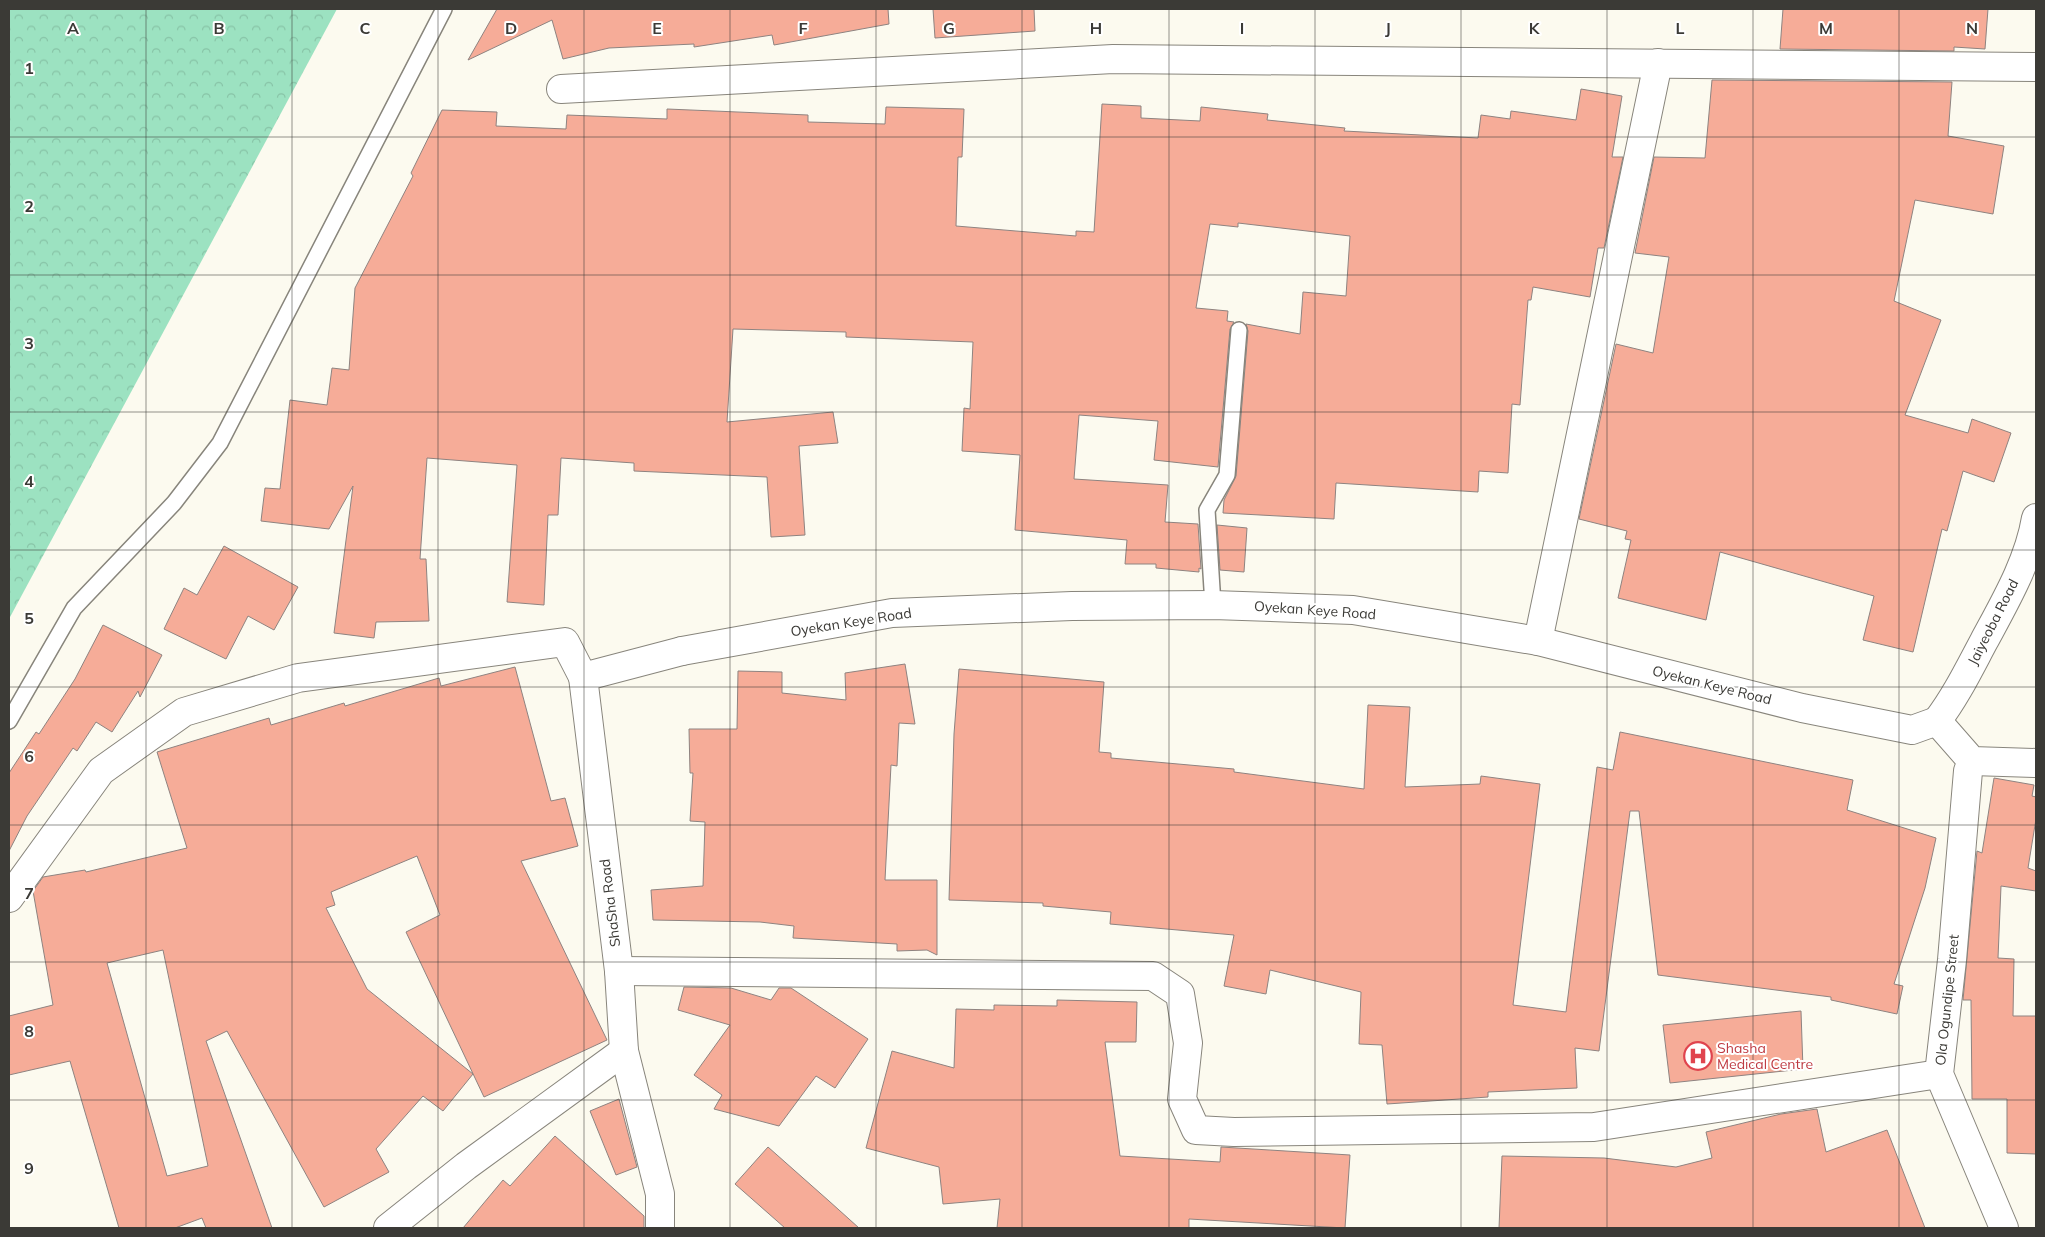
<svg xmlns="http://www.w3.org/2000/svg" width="2045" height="1237" font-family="Mulish,sans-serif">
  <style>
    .forest { fill: url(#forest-crowns) }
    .building { fill: #f6ac98; stroke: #8e8380; fill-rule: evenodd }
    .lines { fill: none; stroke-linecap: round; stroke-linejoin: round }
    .service-casing { stroke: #88857c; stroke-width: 18 }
    .minor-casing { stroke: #88857c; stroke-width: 30 }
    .tertiary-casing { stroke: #88857c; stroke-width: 30 }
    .service { stroke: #fff; stroke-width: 15 }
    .minor { stroke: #fff; stroke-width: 28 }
    .tertiary { stroke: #fff; stroke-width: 28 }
    .grid { fill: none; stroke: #3b3a36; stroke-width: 1; stroke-opacity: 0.55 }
    .labels { text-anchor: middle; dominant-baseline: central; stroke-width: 4; stroke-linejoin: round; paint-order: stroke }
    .street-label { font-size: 14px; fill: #3b3a36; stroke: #fff }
    .health-label { font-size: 14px; fill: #be3a42; stroke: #fff; text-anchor: start }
    .grid-label { font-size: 16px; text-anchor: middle; font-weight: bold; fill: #3b3a36; stroke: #fff; stroke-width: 4; stroke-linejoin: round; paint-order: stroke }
  </style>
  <defs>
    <pattern id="forest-crowns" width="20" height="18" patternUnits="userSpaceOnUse" patternTransform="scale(1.25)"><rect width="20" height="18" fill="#9ce2c1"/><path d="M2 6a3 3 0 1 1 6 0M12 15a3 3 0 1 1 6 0" fill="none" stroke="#87c3a6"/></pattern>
  </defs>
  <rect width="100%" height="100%" fill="#fcfaef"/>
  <polygon class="forest" points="9,9 337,9 9,619"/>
  <g class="building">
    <polygon points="497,9 888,9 889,24 774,45 772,35 694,47 694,44 609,48 563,59 552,20 468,60"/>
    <polygon points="933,9 1034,9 1035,31 935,38"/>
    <polygon points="1783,9 1988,9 1985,49 1954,47 1954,51 1780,49"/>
    <polygon points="1712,80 1952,82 1948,136 2004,146 1993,214 1915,200 1894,301 1941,320 1905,415 1968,433 1972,419 2011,433 1994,482 1963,471 1947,531 1942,529 1913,652 1863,640 1874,596 1720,552 1706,620 1618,598 1631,540 1625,539 1627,531 1579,519 1616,344 1653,353 1669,257 1635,253 1654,157 1705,158"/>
    <polygon points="1581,89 1622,96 1612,157 1623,157 1604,248 1598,248 1590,297 1533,287 1531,300 1528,300 1520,405 1512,404 1508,473 1479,471 1478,492 1336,483 1334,519 1223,513 1224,500 1236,476 1248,331 1246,324 1300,334 1303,292 1346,296 1350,236 1238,223 1238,227 1210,224 1196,308 1228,311 1227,321 1234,322 1230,329 1218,467 1154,460 1158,421 1079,415 1074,479 1168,485 1165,522 1198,524 1201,569 1199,568 1199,572 1156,568 1156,564 1125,564 1127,540 1015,530 1020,455 962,451 964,408 970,409 973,342 846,337 846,332 733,329 727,422 833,412 838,443 799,446 805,535 771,537 767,477 634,471 634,463 561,458 558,515 548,515 544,605 507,602 517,465 427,458 420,559 426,559 429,621 376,622 374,638 334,633 353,486 329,529 261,521 265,488 280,489 290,400 327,405 332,368 349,370 355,288 413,176 411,173 442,110 497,112 496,126 566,129 567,115 667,119 667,109 808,115 808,122 885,124 886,107 964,109 962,157 958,157 956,226 1076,236 1076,231 1094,232 1102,104 1141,106 1141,118 1200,121 1201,107 1268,114 1267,120 1345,128 1344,131 1478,138 1481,115 1510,119 1511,111 1576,120"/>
    <polygon points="1217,525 1247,528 1244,572 1220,570"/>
    <polygon points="224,546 298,587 274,630 248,616 226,659 164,629 184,588 197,595"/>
    <polygon points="103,625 162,655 140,697 138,691 112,732 96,722 77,751 73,748 27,816 9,851 9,773 36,732 39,734 75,679"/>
    <polygon points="905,664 915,724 899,723 897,766 891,765 885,880 937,880 937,955 927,950 897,951 897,944 793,938 794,926 760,922 653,920 651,890 703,886 705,822 690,821 693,773 690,773 689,729 737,729 738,671 782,672 782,693 846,700 845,673"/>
    <path d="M515,667l36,134 14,-3 13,48 -57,15 86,179 -123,57 -78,-165 34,-17 -23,-59 -86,36 4,13 -9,3 41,81 106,85 -30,37 -20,-15 -47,53 13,23 -65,35 -97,-176 -21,10 66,187h-66l-4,-10 -27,10h-56l-49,-167 -61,14v-59l44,-11 -20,-114 10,-14 42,-7 1,2 101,-24 -30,-96 112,-34 2,7 73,-22 1,3 94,-28 2,8zM163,950l45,216 -41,10 -60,-213z"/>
    <polygon points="959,669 1104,682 1099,752 1111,753 1111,758 1234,769 1234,772 1364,789 1368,705 1410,707 1405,787 1480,784 1481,776 1540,784 1513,1005 1566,1012 1597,767 1613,770 1620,732 1853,780 1847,810 1936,838 1925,888 1894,984 1903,986 1897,1014 1831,1000 1831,997 1658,975 1639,811 1630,811 1599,1051 1575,1048 1577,1088 1488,1092 1488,1097 1387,1104 1382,1045 1359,1044 1361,992 1270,970 1266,994 1224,986 1234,935 1110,924 1111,912 1043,906 1043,903 949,900 954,734"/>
    <polygon points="1994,778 2034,785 2032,796 2036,797 2036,819 2028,868 2036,871 2036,891 2001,886 1998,958 2014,959 2013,1016 2036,1016 2036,1154 2007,1153 2007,1099 1972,1099 1971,1000 1963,1000 1977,851 1982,853"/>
    <polygon points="684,987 731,988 771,1000 779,988 791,988 868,1039 835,1088 816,1076 779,1126 714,1109 722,1095 694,1075 730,1025 678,1010"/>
    <polygon points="1057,1000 1137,1002 1136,1042 1105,1042 1120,1156 1220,1162 1221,1147 1350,1155 1345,1228 1189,1219 1189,1228 997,1228 1000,1199 943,1204 939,1167 866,1148 892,1051 954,1068 956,1009 994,1010 994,1005 1057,1006"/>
    <polygon points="1801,1011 1803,1069 1670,1083 1663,1025"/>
    <polygon points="619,1099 637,1167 616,1175 590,1111"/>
    <polygon points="1817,1109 1826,1152 1887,1130 1925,1228 1499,1228 1502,1156 1604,1158 1676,1167 1712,1158 1706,1132 1781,1114"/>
    <polygon points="555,1136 644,1216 644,1228 463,1228 503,1180 510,1186"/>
    <polygon points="768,1147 829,1201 859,1228 785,1228 735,1184"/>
  </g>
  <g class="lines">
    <defs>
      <g id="service">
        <polyline points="1213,605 1207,510 1227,475 1239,330"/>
        <polyline points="9,721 74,608 174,503 220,443 444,9"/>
      </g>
      <g id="minor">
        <polyline points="561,89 1113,59 2036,67"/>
        <polyline points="1538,641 1658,63"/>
        <polyline points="682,651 892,613 1072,606 1213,605 1353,610 1538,641 1802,708 1912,730 1937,721"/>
        <path d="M1937,721c19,-25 32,-52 47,-80 21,-39 45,-80 52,-123"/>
        <polyline points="1937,721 1972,761 2036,763"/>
        <polyline points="1972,761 1968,771 1952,960 1939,1074 2004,1228"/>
        <polyline points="9,898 101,771 184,712 298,678 565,642 583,677"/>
        <polyline points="619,971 1153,976 1180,994 1188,1043 1182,1099 1196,1130 1234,1132 1594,1127 1939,1074"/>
        <polyline points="388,1228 466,1166 624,1051"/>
      </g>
      <polyline id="tertiary" points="660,1228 660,1194 624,1051 619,971 583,677 682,651"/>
    </defs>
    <use href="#service" class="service-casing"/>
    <use href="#minor" class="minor-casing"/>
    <use href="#tertiary" class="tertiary-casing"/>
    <use href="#service" class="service"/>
    <use href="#minor" class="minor"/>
    <use href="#tertiary" class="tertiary"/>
  </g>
  <path class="grid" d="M146,9v1219M292,9v1219M438,9v1219M584,9v1219M730,9v1219M876,9v1219M1022,9v1219M1169,9v1219M1315,9v1219M1461,9v1219M1607,9v1219M1753,9v1219M1899,9v1219M9,137h2027M9,275h2027M9,412h2027M9,550h2027M9,687h2027M9,825h2027M9,962h2027M9,1100h2027"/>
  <defs>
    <symbol id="hospital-ring" viewBox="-11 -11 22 22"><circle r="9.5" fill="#fff" stroke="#e0444e" stroke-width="1.5"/><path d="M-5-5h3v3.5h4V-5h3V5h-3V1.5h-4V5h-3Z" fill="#e0444e"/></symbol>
  </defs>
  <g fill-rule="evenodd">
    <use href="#hospital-ring" x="1682" y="1040" width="32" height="32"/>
  </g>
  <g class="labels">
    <g class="street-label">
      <text transform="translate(1315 610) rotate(4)">Oyekan Keye Road</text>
      <text transform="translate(851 622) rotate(-9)">Oyekan Keye Road</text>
      <text transform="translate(1993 622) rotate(-63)">Jaiyeoba Road</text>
      <text transform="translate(1712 685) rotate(14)">Oyekan Keye Road</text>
      <text transform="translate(610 903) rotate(-97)">ShaSha Road</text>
      <text transform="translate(1947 1000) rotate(-84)">Ola Ogundipe Street</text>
    </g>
    <g class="health-label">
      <text x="1717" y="1048">Shasha<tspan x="1717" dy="16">Medical Centre</tspan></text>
    </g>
  </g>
  <g class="grid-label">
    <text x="73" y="34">A</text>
    <text x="219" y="34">B</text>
    <text x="365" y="34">C</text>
    <text x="511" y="34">D</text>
    <text x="657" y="34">E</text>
    <text x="803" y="34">F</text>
    <text x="949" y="34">G</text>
    <text x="1096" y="34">H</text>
    <text x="1242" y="34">I</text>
    <text x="1388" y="34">J</text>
    <text x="1534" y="34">K</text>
    <text x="1680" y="34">L</text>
    <text x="1826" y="34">M</text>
    <text x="1972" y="34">N</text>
    <text x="29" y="74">1</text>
    <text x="29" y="212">2</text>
    <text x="29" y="349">3</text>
    <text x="29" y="487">4</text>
    <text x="29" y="624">5</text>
    <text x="29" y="762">6</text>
    <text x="29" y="899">7</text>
    <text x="29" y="1037">8</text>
    <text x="29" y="1174">9</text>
  </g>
  <rect width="2045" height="1237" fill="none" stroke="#3b3a36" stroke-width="20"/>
</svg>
